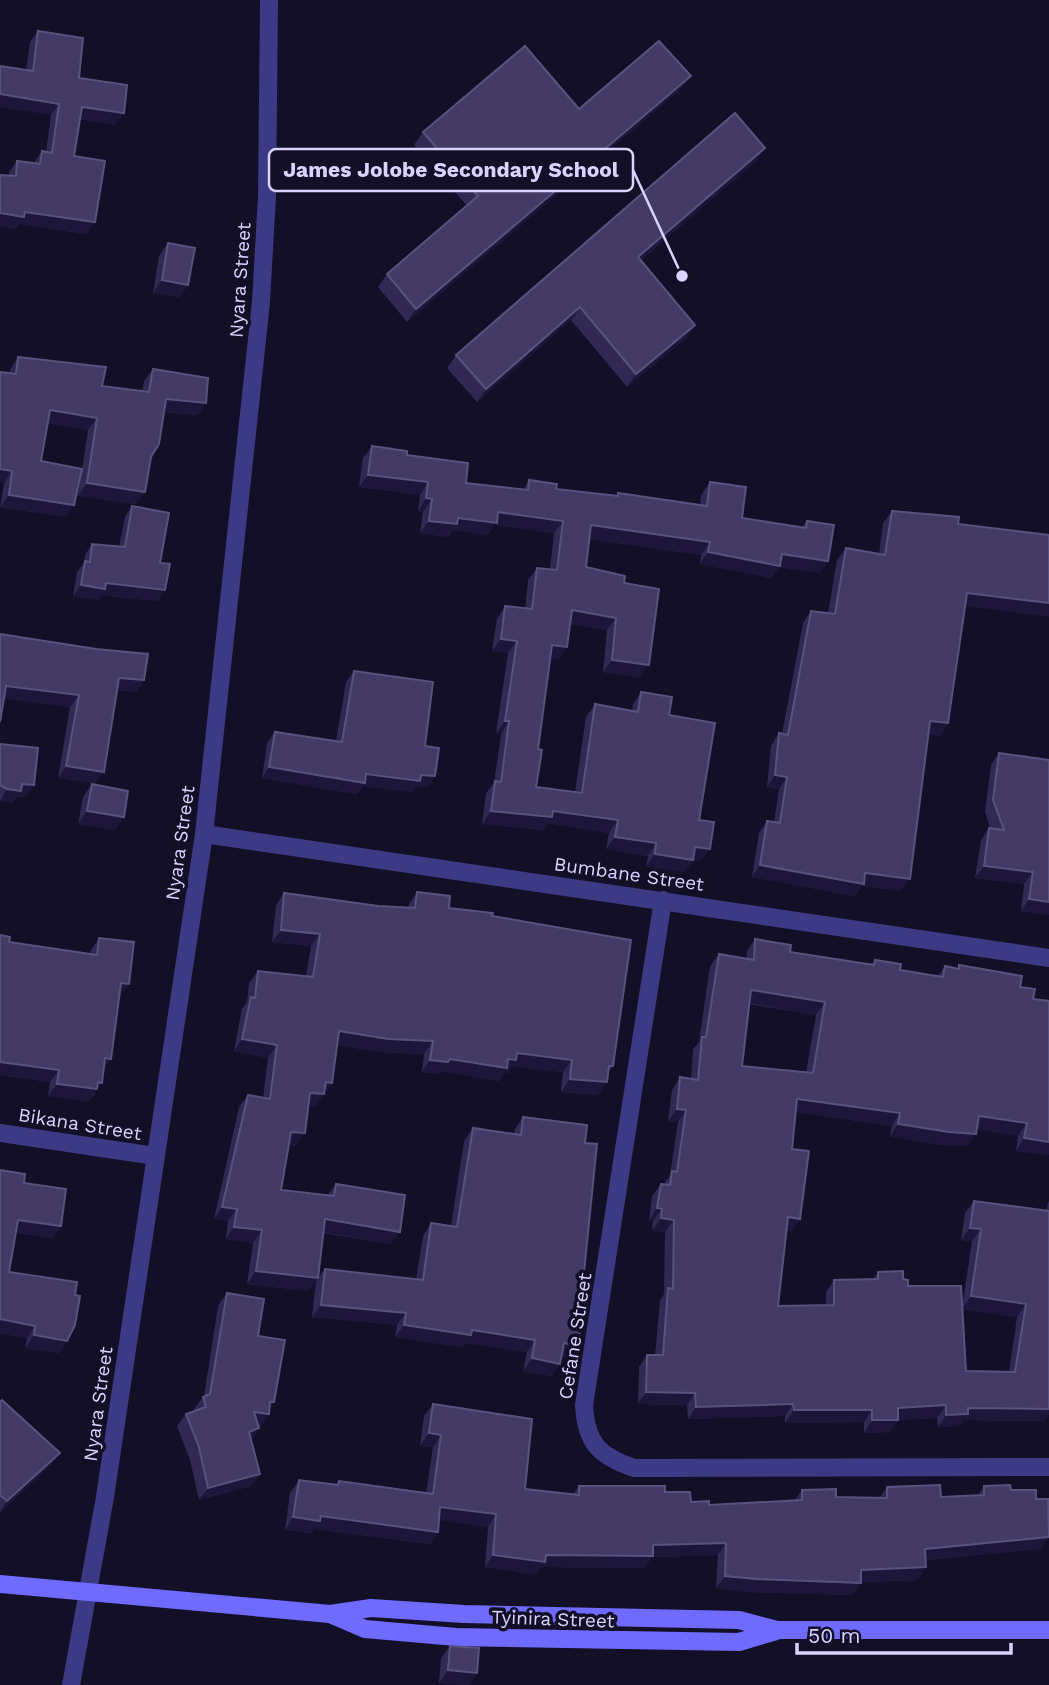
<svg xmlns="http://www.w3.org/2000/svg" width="1049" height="1685" font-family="'Work Sans',sans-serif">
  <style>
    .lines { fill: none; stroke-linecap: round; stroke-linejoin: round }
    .street { stroke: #3d3a85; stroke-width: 18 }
    .secondary { stroke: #6f6bff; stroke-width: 18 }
    .wall { fill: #312854; fill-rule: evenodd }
    .shaded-wall { fill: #1d163a }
    .building { fill: #433a66; stroke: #5a527e; stroke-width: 2; fill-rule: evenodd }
    .labels { text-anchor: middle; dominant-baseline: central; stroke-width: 7; stroke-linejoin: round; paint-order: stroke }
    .street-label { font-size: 19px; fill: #d9d4ff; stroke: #130f26 }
    .leader { fill: none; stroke: #d9d4ff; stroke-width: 2.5 }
    .callout-dot { fill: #d9d4ff; stroke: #130f26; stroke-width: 2.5 }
    .callout { fill: #130f26; stroke: #d9d4ff; stroke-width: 2.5 }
    .callout-label { font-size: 21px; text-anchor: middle; font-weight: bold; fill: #d9d4ff }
  </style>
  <rect width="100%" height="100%" fill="#130f26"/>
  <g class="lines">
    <g class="street">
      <polyline points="204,834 1049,958"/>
      <path d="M663,900l-79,505c2,38 15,51 50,63l415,-1"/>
      <polyline points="0,1133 155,1156"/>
      <polyline points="71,1685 105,1497 204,834 261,302 267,196 269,0"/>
    </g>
    <g class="secondary">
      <polyline points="0,1584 330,1614 371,1608 464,1614 739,1620 777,1630 1049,1630"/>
      <polyline points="330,1614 365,1629 456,1637 739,1642 776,1631"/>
    </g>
  </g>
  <g class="wall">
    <polygon points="38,31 79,78 115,125 80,119 74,156 87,234 19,224 16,229 0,226 0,175 9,176 9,172 17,161 34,163 42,151 46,152 51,115 26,70 30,42"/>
    <polygon points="682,88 407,322 378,287 387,274 467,206 414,145 423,132 579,109"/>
    <polygon points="765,148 756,161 641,260 695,325 686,338 627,387 571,320 477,402 447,368 456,355"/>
    <polygon points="168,243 188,285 179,297 153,293 159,256"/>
    <polygon points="18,357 102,386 142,392 144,381 153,369 206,403 197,415 164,412 136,504 78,496 88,430 47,423 41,461 66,517 0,507 4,483 0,483 0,372 9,374 10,370"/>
    <polygon points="372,446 407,455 466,483 523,490 529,480 556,489 616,496 618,493 700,505 701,495 710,482 742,518 802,527 807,521 828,561 820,573 779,567 771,578 700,564 701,555 589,539 586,567 624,583 640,677 603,672 607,630 570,624 567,647 558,659 550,658 538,749 536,787 575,792 586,717 595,704 632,711 633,704 641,692 669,715 699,820 701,861 693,860 684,872 646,866 648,856 606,849 609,833 548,823 543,830 482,824 486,793 494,783 501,734 496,733 508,653 492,651 497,619 505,606 525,609 528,580 537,568 550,569 554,533 495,525 488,535 453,530 448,537 420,533 423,512 418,511 420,495 359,487 363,458"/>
    <polygon points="132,506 160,563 165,590 157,601 101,595 98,600 73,596 77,572 84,563 85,555 92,544 119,547 125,517"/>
    <polygon points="892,511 958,524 965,606 948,723 940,736 929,734 910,879 901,891 862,886 855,896 752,877 759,833 767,821 774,822 779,789 767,787 771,746 779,733 782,734 803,623 811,611 828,613 837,560 846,548 879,554 883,523"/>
    <polygon points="0,634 144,680 136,692 117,690 96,783 58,778 70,707 4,698"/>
    <polygon points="354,671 425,746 435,776 428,787 416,786 412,792 363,786 357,794 262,778 267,743 275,732 336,741 346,682"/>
    <polygon points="0,744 26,797 17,796 13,803 0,801"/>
    <polygon points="999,753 1049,760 1049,915 1021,911 1024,884 975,878 981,840 989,828 990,828 985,812 991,765"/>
    <polygon points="92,784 115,830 78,824 83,797"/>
    <polygon points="417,892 449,908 492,916 613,1066 608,1073 598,1095 561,1092 563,1072 512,1066 508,1073 504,1072 499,1081 441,1071 439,1074 422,1072 424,1054 380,1052 337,1045 332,1083 315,1107 308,1106 296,1146 289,1145 281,1190 328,1195 336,1184 391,1244 323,1233 318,1278 309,1291 247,1284 253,1243 226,1239 228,1221 214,1219 239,1107 248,1095 263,1098 268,1058 234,1051 242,1009 247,1002 249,983 258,971 306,976 311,946 272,942 276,905 284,893 378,906 408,908 409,904"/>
    <polygon points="0,935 9,942 90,954 91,950 99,938 121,996 119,996 111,1059 104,1069 94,1095 89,1101 48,1096 50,1082 0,1075"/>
    <path d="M755,939l35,13 82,12 3,-4 25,10 38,6 7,-10 12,2 2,-3 61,22 13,12 16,156 -33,-4 2,-15 -41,-7 -10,17 -26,-1 -51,-9 2,-10 -96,-14 -4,37 8,70 -9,12h-5l-8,75 48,-1v-13l8,-12 39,-1 5,-7 25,7 5,7 54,22 10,-67 -11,-1 4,-27 9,-12 72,10 3,-11v214l-5,7 -80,-1 -5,6 -21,1 -1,-9 -39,2 -9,12 -25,1v-11l-79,1v-7l-97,3 -1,-14 -49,-1 1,-37 8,-12h8l5,-54 4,-7 1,-62 -13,-2 1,-9h-4l3,-25 9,-12h3l6,-9 8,-53 -10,-1 4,-31 8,-13 11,2 2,-30 6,-7 11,-76 9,-12 27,4 1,-7zM749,1004l67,11 -10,57 -64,-6zM962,1309l55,8 -8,55 -43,-1z"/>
    <polygon points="523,1117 569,1358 561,1357 552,1376 523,1371 527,1352 465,1343 462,1347 395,1337 397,1325 312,1317 316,1281 325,1269 416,1279 423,1236 431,1223 451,1226 464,1141 473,1128 514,1134 515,1129"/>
    <polygon points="0,1170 25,1174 24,1183 66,1189 61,1226 52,1238 16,1233 9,1272 77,1282 75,1295 80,1296 75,1325 67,1341 59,1353 25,1348 27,1338 0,1333"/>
    <polygon points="227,1293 258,1336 269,1409 260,1427 259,1426 251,1440 260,1474 251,1486 199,1500 190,1460 177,1426 186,1414 195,1411 194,1409 204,1396 218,1306"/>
    <polygon points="0,1402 52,1464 0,1512"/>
    <polygon points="433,1404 525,1489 573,1494 579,1486 665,1492 691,1502 709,1505 794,1501 802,1490 836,1497 879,1498 887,1487 941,1497 977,1496 984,1486 1011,1490 1036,1499 1049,1537 1040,1549 926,1560 926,1567 917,1580 861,1582 853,1595 747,1592 716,1588 718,1555 652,1557 644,1568 541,1567 536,1574 485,1567 488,1527 439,1520 438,1532 430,1544 314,1529 312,1533 285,1530 290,1493 299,1480 336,1485 339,1481 426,1493 433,1447 420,1446 424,1416"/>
    <polygon points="450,1646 477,1673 469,1685 439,1683 441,1658"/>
  </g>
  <g class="shaded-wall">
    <polygon points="691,76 682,88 407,322 416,309"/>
    <polygon points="0,94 59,104 51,115 0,107"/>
    <polygon points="82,107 124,113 115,125 74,118"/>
    <polygon points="765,148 756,161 629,270 638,257"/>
    <polygon points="25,212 95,222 87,234 19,224 16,229 0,226 0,213"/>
    <polygon points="162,280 188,285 179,297 153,293"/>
    <polygon points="580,307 571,320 477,402 486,389"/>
    <polygon points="695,325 686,338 627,387 636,374"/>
    <polygon points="166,399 206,403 197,415 157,411"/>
    <polygon points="50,410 97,418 88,430 41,422"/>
    <polygon points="0,469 12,471 4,483 0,483"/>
    <polygon points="368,475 428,482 420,495 359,487"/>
    <polygon points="87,483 145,492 136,504 78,496"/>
    <polygon points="9,495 74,505 66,517 0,507"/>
    <polygon points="426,498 432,499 423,512 418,511"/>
    <polygon points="498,512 563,521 554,533 495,525 488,535 453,530 448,537 420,533 429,521"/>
    <polygon points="591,525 710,542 701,555 583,538"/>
    <polygon points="708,552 782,554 828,561 820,573 779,567 771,578 700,564"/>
    <polygon points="106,583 165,590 157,601 101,595 98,600 73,596 81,585"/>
    <polygon points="967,593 1049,603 1049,617 958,605"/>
    <polygon points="572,610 616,618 607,630 563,623"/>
    <polygon points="501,639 517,641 508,653 492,651"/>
    <polygon points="552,645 567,647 558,659 544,658"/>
    <polygon points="612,660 649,665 640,677 603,672"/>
    <polygon points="119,678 144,680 136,692 111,689"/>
    <polygon points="6,686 79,695 70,707 0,698"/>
    <polygon points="505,721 509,721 501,734 496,733"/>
    <polygon points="930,721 948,723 940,736 922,733"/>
    <polygon points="66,766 104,772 96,783 58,778"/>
    <polygon points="269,767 366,774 421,775 435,776 428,787 416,786 412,792 363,786 357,794 262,778"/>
    <polygon points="775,775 787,777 779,789 767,787"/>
    <polygon points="22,784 34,785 26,797 17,796 13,803 0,801 7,789"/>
    <polygon points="87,811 124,817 115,830 78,824"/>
    <polygon points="491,811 553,811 618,820 609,833 548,823 543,830 482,824"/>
    <polygon points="615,837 656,843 648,856 606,849"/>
    <polygon points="695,847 710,849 701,861 690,859 693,860 684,872 646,866 655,854"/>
    <polygon points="760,865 865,873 910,879 901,891 862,886 855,896 752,877"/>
    <polygon points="984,866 1033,872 1024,884 975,878"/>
    <polygon points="1029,899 1049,902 1049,915 1021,911"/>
    <polygon points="281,930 320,934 311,946 272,942"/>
    <polygon points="121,983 129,984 121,996 112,995"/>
    <polygon points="751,990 825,1002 816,1015 742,1002"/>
    <polygon points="339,1031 433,1041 424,1054 380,1052 330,1044"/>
    <polygon points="242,1039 277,1045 268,1058 234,1051"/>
    <polygon points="517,1053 572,1060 563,1072 512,1066 508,1073 504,1072 499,1081 441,1071 439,1074 422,1072 430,1060 450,1059 508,1059"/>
    <polygon points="105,1058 111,1059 103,1071"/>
    <polygon points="0,1062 59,1070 50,1082 0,1075"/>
    <polygon points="570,1079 607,1082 598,1095 561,1092"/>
    <polygon points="98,1082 102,1083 89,1101 48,1096 57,1084"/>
    <polygon points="326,1082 332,1083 315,1107 301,1105 310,1093"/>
    <polygon points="797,1099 900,1113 892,1126 789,1111"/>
    <polygon points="677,1109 686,1110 678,1122 668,1121"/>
    <polygon points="979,1116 1027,1123 1018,1136 970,1128"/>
    <polygon points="898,1124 976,1134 967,1146 941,1145 890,1136"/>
    <polygon points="291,1132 305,1133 296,1146 283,1144"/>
    <polygon points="1024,1138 1049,1142 1049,1155 1016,1151"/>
    <polygon points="222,1207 237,1209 228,1221 214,1219"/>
    <polygon points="657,1208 662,1209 653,1221 649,1221"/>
    <polygon points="788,1217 800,1219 791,1231 779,1229"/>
    <polygon points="661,1218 674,1220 665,1232 652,1230"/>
    <polygon points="325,1219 400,1232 391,1244 316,1231"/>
    <polygon points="18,1220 61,1226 52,1238 10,1232"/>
    <polygon points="234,1227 262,1230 253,1243 226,1239"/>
    <polygon points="970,1228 981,1229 972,1241 961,1240"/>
    <polygon points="256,1271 318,1278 309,1291 247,1284"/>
    <polygon points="971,1296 1026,1304 1017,1317 962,1309"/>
    <polygon points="321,1305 406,1313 397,1325 312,1317"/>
    <polygon points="0,1319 35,1326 27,1338 0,1333"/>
    <polygon points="404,1325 472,1330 535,1340 527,1352 465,1343 462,1347 395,1337"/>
    <polygon points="34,1335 67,1341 59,1353 25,1348"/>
    <polygon points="564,1343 577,1346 569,1358 555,1356"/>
    <polygon points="532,1358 560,1364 552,1376 523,1371"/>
    <polygon points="646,1392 695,1393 687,1405 638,1404"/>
    <polygon points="270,1402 274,1402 266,1414 269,1414 260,1427 246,1425 254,1412"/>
    <polygon points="793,1404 785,1416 688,1419 696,1407"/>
    <polygon points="946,1405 937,1418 898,1420 889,1432 864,1433 872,1420 898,1408"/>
    <polygon points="968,1408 1049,1409 1049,1414 1044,1421 964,1420 959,1426 938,1427 946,1415"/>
    <polygon points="794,1410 872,1410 864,1422 785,1423"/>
    <polygon points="259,1428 251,1441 249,1432"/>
    <polygon points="429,1433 441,1435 433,1447 420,1446"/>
    <polygon points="60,1453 52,1464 0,1512 7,1501"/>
    <polygon points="260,1474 251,1486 199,1500 208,1488"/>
    <polygon points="440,1507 496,1514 488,1527 431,1519"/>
    <polygon points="321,1516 438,1532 430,1544 314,1529 312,1533 285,1530 293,1517"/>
    <polygon points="1049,1537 1040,1549 917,1561 925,1549"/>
    <polygon points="726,1543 718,1555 652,1557 644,1568 541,1567 536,1574 485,1567 493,1555 546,1555 653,1545"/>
    <polygon points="926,1567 917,1580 856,1582 861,1583 853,1595 747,1592 716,1588 725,1576"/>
    <polygon points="448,1670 477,1673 469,1685 439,1683"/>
  </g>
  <g class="building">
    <polygon points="38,31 83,38 79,78 127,85 124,113 82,107 74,156 105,161 95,222 25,212 24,217 0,213 0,175 16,176 17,161 40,164 42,151 52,153 59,104 0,94 0,66 33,71"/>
    <polygon points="659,41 691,76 416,309 387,274 478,196 423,132 525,46 579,109"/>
    <polygon points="735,113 765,148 638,257 695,325 636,374 580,307 486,389 456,355"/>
    <polygon points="168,243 195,248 188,285 162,280"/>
    <polygon points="18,357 106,367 102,386 149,392 153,369 208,378 206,403 166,399 159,444 151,457 145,492 87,483 97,418 50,410 41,461 82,469 74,505 9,495 12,471 0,469 0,372 16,374"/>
    <polygon points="372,446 407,451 407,455 468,463 466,483 528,490 529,480 557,484 556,489 618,496 618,493 707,506 710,482 746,487 742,518 806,528 807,521 834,525 828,561 782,554 780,566 708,552 710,542 591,525 586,567 625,576 624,583 659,589 649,665 612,660 616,618 572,610 567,647 552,645 538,749 542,750 536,787 582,793 595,704 638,712 641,692 672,697 669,715 715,723 699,820 714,822 710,849 695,847 693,860 655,854 656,843 615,837 618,820 553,811 552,817 491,811 495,781 501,782 509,721 505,721 517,641 501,639 505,606 532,609 537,568 557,570 563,521 498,512 497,523 458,518 457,524 429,521 432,499 426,498 428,482 368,475"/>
    <polygon points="132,506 169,513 160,563 170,564 165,590 106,583 105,589 81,585 85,561 90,562 92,544 125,547"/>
    <polygon points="892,511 959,517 958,524 1049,535 1049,603 967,593 948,723 930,721 910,879 865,873 864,884 760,865 767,821 780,823 787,777 775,775 779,733 788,735 811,611 835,614 846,548 885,555"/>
    <polygon points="0,634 96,649 148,654 144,680 119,678 104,772 66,766 79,695 6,686 0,722"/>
    <polygon points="354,671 433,682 425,746 439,748 435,776 421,775 420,781 366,774 365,783 269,767 275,732 342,742"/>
    <polygon points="0,744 38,748 34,785 22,784 21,791 7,789 0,785"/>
    <polygon points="999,753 1049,760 1049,902 1029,899 1033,872 984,866 989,828 1004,830 993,800"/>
    <polygon points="92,784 128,791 124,817 87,811"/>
    <polygon points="417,892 450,896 449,908 493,913 492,916 631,940 613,1066 609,1066 607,1082 570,1079 572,1060 517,1053 516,1060 508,1059 507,1068 450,1059 448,1062 430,1060 433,1041 388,1039 339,1031 332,1083 326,1082 324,1094 310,1093 305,1133 291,1132 281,1190 334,1196 336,1184 405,1195 400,1232 325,1219 318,1278 256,1271 262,1230 234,1227 237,1209 222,1207 248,1095 270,1099 277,1045 242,1039 251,997 255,998 258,971 313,977 320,934 281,930 284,893 378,906 415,908"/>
    <polygon points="0,935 10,937 9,942 97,955 99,938 134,942 129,984 121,983 111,1059 105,1058 102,1083 98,1082 97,1089 57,1084 59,1070 0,1062"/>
    <path d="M755,939l36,6 -1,7 84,13 1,-5 26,4 -1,6 43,7 2,-11 14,3v-4l63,11 -2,11 15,2 -2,10 16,2v141l-25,-4 3,-15 -48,-7 -3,18 -27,-2 -51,-8 2,-11 -103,-14 -5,50 17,2 -9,68 -12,-2 -10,89 56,-1v-25l44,-1v-7l25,-1v8l5,1v6h53l5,85 49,1 11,-68 -55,-8 10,-67 -11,-1 4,-27 75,10v198l-81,-1v6l-22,1v-10l-48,3v12h-26v-10h-78l-1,-6 -97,3 -1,-14 -49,-1 1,-37h16l5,-67 5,1 1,-69 -13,-2 1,-9 -5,-1 4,-24 9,1 2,-14 5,1 9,-62 -9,-1 3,-32 18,3 4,-43h4l13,-83 35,6zM751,990l74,12 -12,71 -71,-7z"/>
    <polygon points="523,1117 587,1125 585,1143 597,1144 583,1282 586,1282 584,1311 577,1346 564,1343 560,1364 532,1358 535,1340 472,1330 471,1335 404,1325 406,1313 321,1305 325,1269 423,1280 431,1223 457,1227 473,1128 521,1135"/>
    <polygon points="0,1170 25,1174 24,1183 66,1189 61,1226 18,1220 9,1272 77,1282 75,1295 80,1296 75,1325 67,1341 34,1335 35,1326 0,1319"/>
    <polygon points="227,1293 264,1299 258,1336 285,1340 274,1402 270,1402 269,1414 254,1412 259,1428 249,1432 260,1474 208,1488 199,1447 186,1414 206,1407 203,1397 210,1394"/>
    <polygon points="2,1400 60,1453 7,1501 0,1495 0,1402"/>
    <polygon points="433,1404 532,1419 525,1489 579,1495 579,1486 665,1486 665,1492 690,1492 691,1502 709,1501 709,1505 802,1500 802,1490 836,1489 836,1497 887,1498 887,1487 940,1485 941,1497 984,1495 984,1486 1010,1485 1011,1490 1036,1490 1036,1499 1048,1499 1049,1537 925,1549 926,1567 861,1570 861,1583 756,1579 725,1576 726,1543 653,1545 653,1556 546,1555 545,1562 493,1555 496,1514 440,1507 438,1532 321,1516 320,1521 293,1517 299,1480 338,1485 339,1481 433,1494 441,1435 429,1433"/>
    <polygon points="450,1646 479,1648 477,1673 448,1670"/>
  </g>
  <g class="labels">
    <g class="street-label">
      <text transform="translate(240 280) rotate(-86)">Nyara Street</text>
      <text transform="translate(180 843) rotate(-82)">Nyara Street</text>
      <text transform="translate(629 874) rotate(8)">Bumbane Street</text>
      <text transform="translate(80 1124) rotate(9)">Bikana Street</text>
      <text transform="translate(575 1336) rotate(-81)">Cefane Street</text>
      <text transform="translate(98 1404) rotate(-82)">Nyara Street</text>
      <text transform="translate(553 1619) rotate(2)">Tyinira Street</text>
    </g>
  </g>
  <path class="leader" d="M682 276L633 170"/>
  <circle class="callout-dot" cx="682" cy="276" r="7"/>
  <rect class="callout" x="269" y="149" width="364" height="42" rx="7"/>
  <g class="callout-label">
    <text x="451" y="177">James Jolobe Secondary School</text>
  </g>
  <path d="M797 1643v10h214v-10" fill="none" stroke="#d9d4ff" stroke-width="3.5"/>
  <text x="808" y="1643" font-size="21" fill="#d9d4ff" stroke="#130f26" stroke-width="5" paint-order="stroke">50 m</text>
</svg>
